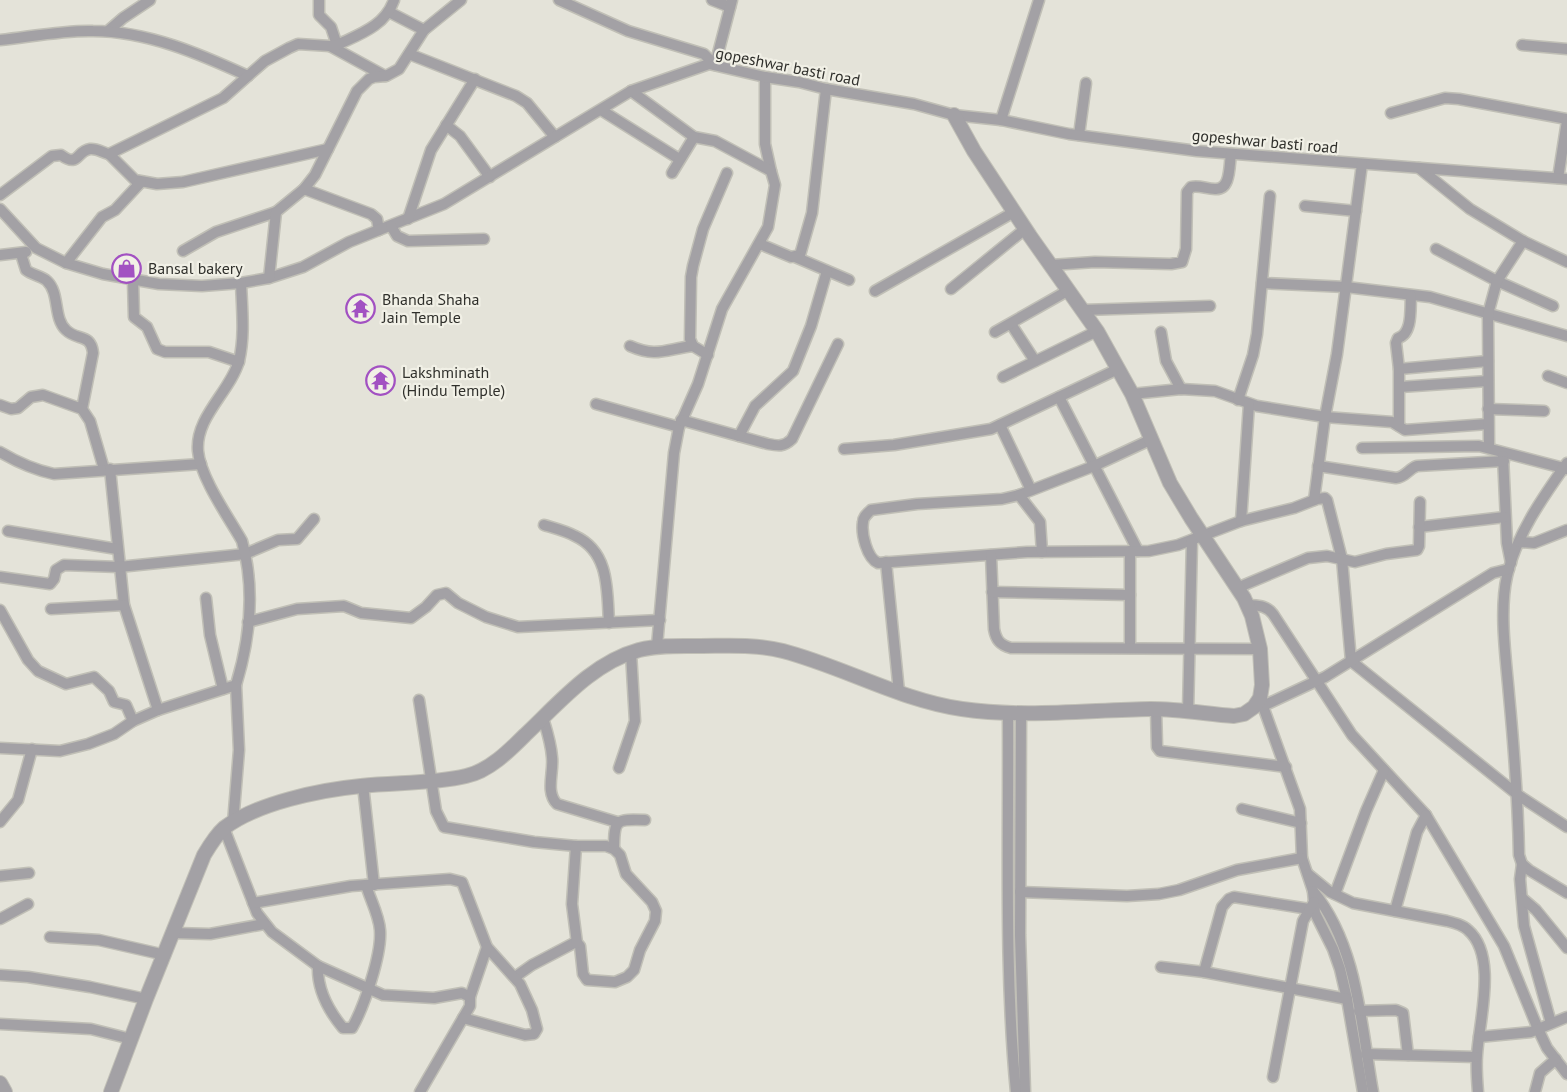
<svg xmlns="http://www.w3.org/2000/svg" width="1567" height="1092" font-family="'PT Sans',sans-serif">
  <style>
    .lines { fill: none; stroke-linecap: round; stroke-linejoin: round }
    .minor-casing { stroke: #c0bfb6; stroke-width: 13 }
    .tertiary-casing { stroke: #c0bfb6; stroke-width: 16 }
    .minor { stroke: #a3a1a5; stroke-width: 10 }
    .tertiary { stroke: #a3a1a5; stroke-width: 14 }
    .labels { text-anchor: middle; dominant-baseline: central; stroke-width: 4.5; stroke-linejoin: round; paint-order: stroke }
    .street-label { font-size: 16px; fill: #30302c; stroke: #f1f0e6 }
    .poi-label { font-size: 16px; fill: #30302c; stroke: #f1f0e6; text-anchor: start }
  </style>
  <rect width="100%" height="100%" fill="#e4e3d9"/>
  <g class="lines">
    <defs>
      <g id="minor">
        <polyline points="319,0 319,15 331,27 337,45"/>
        <polyline points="559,0 628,31 704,54 709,59 709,64"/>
        <polyline points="712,0 730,7"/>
        <polyline points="389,12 424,30"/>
        <polyline points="108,31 123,18 150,0"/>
        <path d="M0,40c29,-3 64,-10 93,-9 54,0 107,23 155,45"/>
        <polyline points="1522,45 1567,49"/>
        <polyline points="330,46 385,76"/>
        <polyline points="409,54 516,96 527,103 555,137"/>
        <polyline points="715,65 732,0"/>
        <polyline points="765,77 765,144 771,171"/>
        <polyline points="631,91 694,137 715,141 771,171 775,185 768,227 722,309 698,384 679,427 674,453 657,646"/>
        <polyline points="601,110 676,157"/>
        <polyline points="1391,113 1445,98 1459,99 1567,119"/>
        <polyline points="1001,120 1039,0"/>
        <polyline points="446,125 460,136 490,177"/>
        <polyline points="1079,135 1086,83"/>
        <polyline points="109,154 135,180 157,184 183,182 328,149"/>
        <polyline points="1419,168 1470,209 1523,241 1567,262"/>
        <polyline points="672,173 694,137"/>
        <polyline points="1558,178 1567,121"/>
        <polyline points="304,189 371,214 377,219 379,230"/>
        <path d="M0,195l52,-39 9,-1c18,13 15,-4 29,-6 7,-1 13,4 19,5l114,-56 42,-37 24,-13 9,-4 32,2 7,-1c23,-11 48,-19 57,-45"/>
        <polyline points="1305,206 1356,211"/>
        <polyline points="0,209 36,248 66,263 103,274 159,284 202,286 241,283 269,278 303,267 349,242 444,204 631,91 709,64 765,77 799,82 826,89 914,104 954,115 1001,120 1069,134 1197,151 1567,179"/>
        <polyline points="408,219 431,150 475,79"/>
        <polyline points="391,226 397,236 408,241 484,239"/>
        <polyline points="760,244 791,257 800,255 812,213 826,89"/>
        <polyline points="1436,249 1497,281 1553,306"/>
        <polyline points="183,251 216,232 276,212"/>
        <path d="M21,254l5,16c6,5 16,6 21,11 13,12 6,37 19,49 11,11 25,3 27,23l-11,56"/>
        <polyline points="0,255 26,252"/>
        <polyline points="795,257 849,280"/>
        <polyline points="66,263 102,217 115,210 141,182"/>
        <path d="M1051,265l44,-3 76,2 11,-2 4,-13 1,-57 4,-5c9,-2 15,2 24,2 16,1 14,-23 16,-35"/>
        <polyline points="269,278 276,212 304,189 315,175 357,91 369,79 374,77 386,76 399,69 424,30 461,0"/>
        <polyline points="133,280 134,317 147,327 157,349 165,352 209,352 239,362"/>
        <polyline points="1262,283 1346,287 1430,297 1567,336"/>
        <polyline points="951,289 1025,229"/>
        <polyline points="875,291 1014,212"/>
        <polyline points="1083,310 1210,306"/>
        <polyline points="1011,324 1035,361"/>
        <polyline points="995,332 1069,290"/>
        <polyline points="1161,332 1166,361 1181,389"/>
        <path d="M630,346c27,12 36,3 63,0"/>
        <polyline points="708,355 693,346 690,339 691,277 693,266 703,229 727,173"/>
        <polyline points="1399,369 1488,361"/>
        <polyline points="1548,376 1567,383"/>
        <polyline points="1003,377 1097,331"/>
        <polyline points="1400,387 1488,381"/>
        <polyline points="1132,394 1181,389 1215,391 1257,406 1325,417 1392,422 1405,430 1488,424"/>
        <polyline points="1059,397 1138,551"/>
        <polyline points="1238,400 1253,355 1257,334 1270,196"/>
        <polyline points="596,404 679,427"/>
        <polyline points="0,405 11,409 18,408 31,397 43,395 82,409 90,421 104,469"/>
        <polyline points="1488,409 1544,411"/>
        <path d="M681,420l87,24c10,2 16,3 24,-5l46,-95"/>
        <polyline points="1000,425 1031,490"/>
        <path d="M1399,426v-57l-3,-26 2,-5c15,-4 12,-30 13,-42"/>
        <polyline points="739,436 755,406 793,371 811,326 827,271"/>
        <path d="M1150,440l-56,26 -75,29 -17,4 -85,5 -46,6c-4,4 -8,7 -8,12 -2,12 4,36 15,41l149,-11 122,-1 29,-6 63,-24 53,-13 23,-9 8,-1 2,2 15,59 9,102 167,134 49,32"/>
        <polyline points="1489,447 1488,314 1497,281 1523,241"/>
        <polyline points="1362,448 1479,446 1567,469"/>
        <polyline points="844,449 894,445 991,429 1118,369"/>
        <path d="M0,452c17,10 35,18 54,22l147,-10"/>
        <polyline points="1503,456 1507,543 1511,563"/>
        <path d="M1567,463c-24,34 -51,72 -60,113 -8,35 -1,83 2,119 5,53 9,106 10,160l3,9 7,6 38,23"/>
        <path d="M1318,466l78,12c10,-1 12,-9 21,-12l87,-5"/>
        <polyline points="110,469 124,605 158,710"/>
        <polyline points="1019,495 1040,522 1042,552"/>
        <polyline points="1314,500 1325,417 1337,354 1362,164"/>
        <polyline points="1241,521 1249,404"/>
        <path d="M544,525c10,3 22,6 31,11 35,16 32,55 34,87"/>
        <polyline points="1419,527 1505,517"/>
        <polyline points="8,531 117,549"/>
        <polyline points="1519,542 1534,543 1567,530"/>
        <polyline points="1130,551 1130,648"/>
        <path d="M991,555l3,74c2,11 6,16 17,19l249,1"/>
        <polyline points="886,562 899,692"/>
        <polyline points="0,577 50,584 54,579 56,570 64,565 119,567 245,554 278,540 297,539 314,519"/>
        <polyline points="1237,588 1308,558 1327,556 1355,562 1386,554 1417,550 1419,546 1420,502"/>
        <polyline points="992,592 1130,595"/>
        <polyline points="206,598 210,635 223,689"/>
        <path d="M1247,605c11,1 19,0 26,9l79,121 74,80 78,131 34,83 9,19 20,26"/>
        <polyline points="51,609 124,605"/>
        <polyline points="0,610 28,660 38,671 66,684 94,677 109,691 114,702 126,705 133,721"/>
        <polyline points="248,622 297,609 344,606 361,613 411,618 426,607 437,595 446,593 458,603 486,617 518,627 660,620"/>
        <polyline points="1260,698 1300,809 1302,858 1313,891 1315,913 1333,949 1340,969 1347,999 1363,1092"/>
        <polyline points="419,700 436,811 444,827 534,842 576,846 606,846 614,849 620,855 626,874 652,902 656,911 655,921 640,950 634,970 627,977 615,982 587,980 583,974 580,946 577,943 574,943 532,965 515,977"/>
        <polyline points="1263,706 1325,677 1493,573 1509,569"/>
        <polyline points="1156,709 1157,747 1160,751 1286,767"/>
        <polyline points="1021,712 1020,935 1025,1092"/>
        <polyline points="1188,712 1192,540"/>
        <path d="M1008,713c1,126 -4,254 8,379"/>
        <path d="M543,718c4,13 8,25 9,39 2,15 -7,35 5,47l60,18"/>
        <path d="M0,748l60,3 28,-7 26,-10 19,-13 25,-11 78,-25c14,-46 19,-97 6,-144 -13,-23 -42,-64 -44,-90 -3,-34 32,-59 41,-90 6,-25 3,-52 2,-78"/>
        <polyline points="619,768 635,721 631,653"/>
        <polyline points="363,785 374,885"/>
        <polyline points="1242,809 1301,823"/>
        <polyline points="0,822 18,800 32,749"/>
        <polyline points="233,823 239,750 236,685"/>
        <polyline points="224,828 257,913 272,932 318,966 383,995 434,998 462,993 470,997 470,1006 420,1092"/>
        <polyline points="576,846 572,904 577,943"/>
        <path d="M614,849c0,-30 2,-30 31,-29"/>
        <polyline points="1522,864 1520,879 1524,926 1551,1023"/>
        <path d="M1308,874l22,18 23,11 94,18c8,2 16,4 21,9 30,26 11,91 9,125 -1,12 0,25 1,37"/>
        <polyline points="0,876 29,873"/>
        <path d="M1313,891c45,55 48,134 60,201"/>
        <polyline points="1020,892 1127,896 1159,894 1179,890 1237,870 1302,858"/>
        <polyline points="1335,894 1366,811 1384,770"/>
        <polyline points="1522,898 1536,910 1567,948"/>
        <polyline points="253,903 351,886 450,879 462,882 487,947 520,984 532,1010 537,1029 534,1034 525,1035 463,1018"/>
        <polyline points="1395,911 1417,832 1426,815"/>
        <polyline points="0,919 28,904"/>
        <polyline points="174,933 210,934 264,924"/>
        <polyline points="50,937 99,940 165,955"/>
        <path d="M318,966c-1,24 10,44 25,62h9c12,-21 30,-74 28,-98 -1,-15 -10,-31 -14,-45"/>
        <polyline points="1161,967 1204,972 1347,999"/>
        <polyline points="1204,972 1222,907 1229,899 1234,897 1309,909"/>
        <polyline points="0,975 28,977 90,987 146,999"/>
        <polyline points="470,997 487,947"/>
        <polyline points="1359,1011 1396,1010 1403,1013 1408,1055"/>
        <polyline points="0,1024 91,1029 131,1039"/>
        <polyline points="1479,1037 1531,1032 1567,1017"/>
        <polyline points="1366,1054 1476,1057"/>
        <polyline points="1273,1077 1303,921 1314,902"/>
        <polyline points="1535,1092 1540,1073 1556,1059"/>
      </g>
      <g id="tertiary">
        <polyline points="0,1083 5,1092"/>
        <path d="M111,1092l35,-93 58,-144c6,-10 12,-20 20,-27 33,-25 96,-38 137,-42 35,-4 71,-2 105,-10 23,-5 43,-25 59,-41 34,-32 67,-72 114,-85 20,-5 41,-4 61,-4 28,0 56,-2 83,5 61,16 117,49 179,58 62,9 127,1 189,0 28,0 56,5 83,7l10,-2 10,-7 6,-9 2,-13 -2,-36 -8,-33 -8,-18 -53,-80 -21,-35 -38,-89 -35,-63 -67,-95 -56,-85 -20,-36"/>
      </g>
    </defs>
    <use href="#minor" class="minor-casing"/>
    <use href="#tertiary" class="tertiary-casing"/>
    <use href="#minor" class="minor"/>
    <use href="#tertiary" class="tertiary"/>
  </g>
  <defs>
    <symbol id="shop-ring" viewBox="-11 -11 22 22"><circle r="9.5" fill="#f1f0e6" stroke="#a251c2" stroke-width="1.5"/><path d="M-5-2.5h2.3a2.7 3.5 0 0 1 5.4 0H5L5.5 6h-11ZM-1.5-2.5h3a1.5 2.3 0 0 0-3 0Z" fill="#a251c2"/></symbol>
    <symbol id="temple-ring" viewBox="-11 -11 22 22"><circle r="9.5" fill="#f1f0e6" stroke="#a251c2" stroke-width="1.5"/><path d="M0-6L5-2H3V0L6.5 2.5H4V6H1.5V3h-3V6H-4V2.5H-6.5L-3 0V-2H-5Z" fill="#a251c2"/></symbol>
  </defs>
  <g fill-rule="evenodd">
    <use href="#shop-ring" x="110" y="252" width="33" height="33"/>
    <use href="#temple-ring" x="344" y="292" width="33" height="33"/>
    <use href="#temple-ring" x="364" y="364" width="33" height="33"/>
  </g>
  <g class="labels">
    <g class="street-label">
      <text transform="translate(788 66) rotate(11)">gopeshwar basti road</text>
      <text transform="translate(1265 141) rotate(5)">gopeshwar basti road</text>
    </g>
    <g class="poi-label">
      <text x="148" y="268">Bansal bakery</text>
      <text x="382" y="299">Bhanda Shaha<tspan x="382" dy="18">Jain Temple</tspan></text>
      <text x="402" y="372">Lakshminath<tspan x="402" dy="18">(Hindu Temple)</tspan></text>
    </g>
  </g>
</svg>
